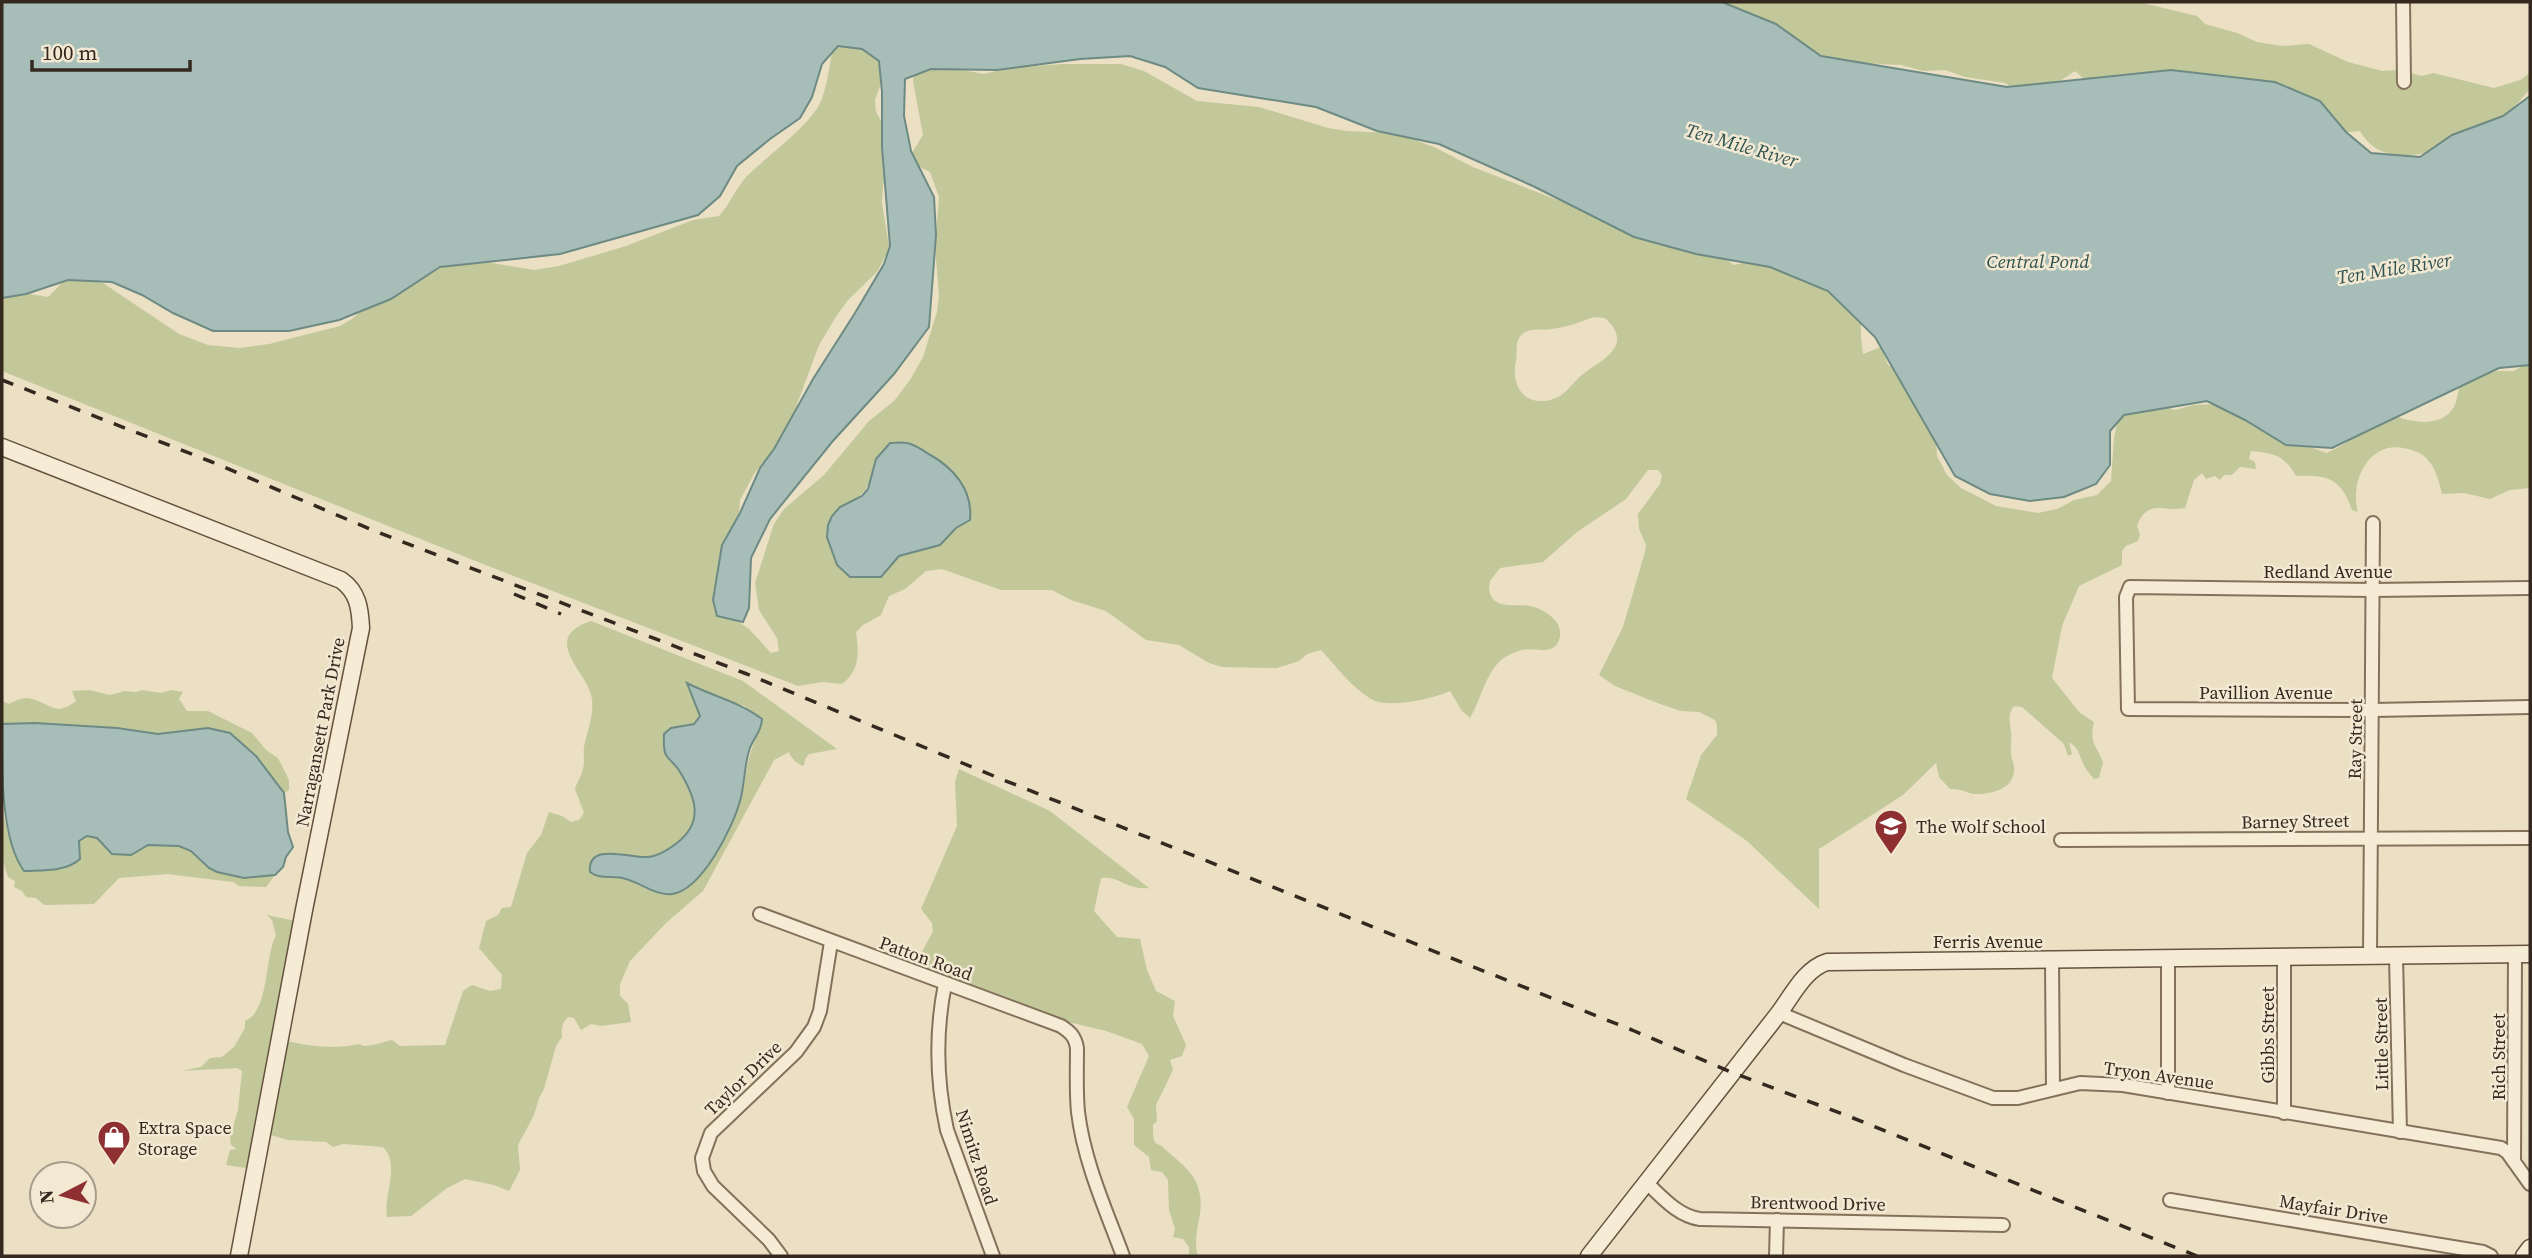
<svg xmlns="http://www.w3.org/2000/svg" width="2532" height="1258" font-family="'Source Serif 4',serif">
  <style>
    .green { fill: #c2c899; fill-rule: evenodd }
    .water { fill: #a6beb7; stroke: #6d8b84; stroke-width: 2 }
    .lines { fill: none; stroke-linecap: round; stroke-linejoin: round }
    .street-casing { stroke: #84715c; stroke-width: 16 }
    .secondary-casing { stroke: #65523f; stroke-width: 19 }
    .street { stroke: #f6ecd6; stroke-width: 12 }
    .secondary { stroke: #f6ecd6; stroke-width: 16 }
    .rail { stroke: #35291f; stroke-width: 3.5; stroke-dasharray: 12 12; stroke-linecap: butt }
    .labels { text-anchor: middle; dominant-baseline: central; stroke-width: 5; stroke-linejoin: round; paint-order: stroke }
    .street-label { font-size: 18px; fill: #35291f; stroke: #f3e9d3 }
    .poi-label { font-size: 18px; fill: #35291f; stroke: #f3e9d3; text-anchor: start }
    .water-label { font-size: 19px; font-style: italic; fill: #2f5351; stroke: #f3e9d3 }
  </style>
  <rect width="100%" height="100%" fill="#ebdfc4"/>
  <g class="green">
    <path d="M1726,2h412l59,14 8,8 32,9 20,9 24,4 28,-2 39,18 34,9 17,-1 23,6 11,-3 61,15 26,-8 10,-7v16c-10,11 -25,32 -40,37 -7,2 -14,-2 -21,3 -6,4 -9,12 -15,15 -19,10 -55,16 -75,6 -8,-4 -14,-11 -19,-19l-21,2 -246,-46 -18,-16 -18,12 -34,14 -18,-14 -40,-6 -20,-7 -22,1 -22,-6 -44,-2 -42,-7z"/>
    <path d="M850,44l25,7 9,24 -9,25 1,12 19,33 -12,40 -1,18 7,43 -2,7 -10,19 -29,28 -11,15 -18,30 -33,89 -32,40 -14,26 -9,117 18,12 22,24 8,-2 -2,-13 -18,-28 -4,-27 19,-59 10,-15 40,-34 45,-54 25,-20 16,-21 13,-23 14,-45 2,-17 -4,-49 4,-49 -9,-25 -19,-9 2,-12 10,-16 -10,-54 1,-12 27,-3 43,8 24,-6 54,-4h59l23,7 53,30 62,6 69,21 19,3 42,2 26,7 21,8 37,19 82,32 162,54 17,12 24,-5 16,-6 87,57v26l2,17 18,-7 7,18 18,11 30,57 1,23 10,19 14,13 35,18 42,7 19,-4 17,-9 23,-5 14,-14 3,-43 4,-20 16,-15h19l22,7 18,-5 23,-1 91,42 20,7 17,-9 17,-17 31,-12c18,7 49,14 62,-8 3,-6 4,-15 6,-22l36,-14h18l16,-10v127l-20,2 -20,9 -26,-6 -22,1c-3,-12 -6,-26 -15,-35 -5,-6 -12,-8 -19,-10 -38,-11 -59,31 -50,63l-6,-2c-11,-32 -24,-35 -56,-34 -12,-21 -22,-23 -45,-25l-2,8 6,3 1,7 -16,-2 -8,8h-8l-4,5 -5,-4 -9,3 -4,-6 -8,7 -9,28c-20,5 -37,-11 -48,18l3,9 -2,6 -12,5 -4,5v14l-43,21 -17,40 -10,52 28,35 14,9c-5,22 2,22 9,40l-4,16 -5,1c-4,-5 -9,-10 -11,-16 -5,-10 -4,-15 -14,-21l3,12 -4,2 -4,-12 -42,-37 -8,-1c-7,9 -4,16 -3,26 1,8 -1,15 0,23 1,5 4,11 3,16 -1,17 -20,22 -34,23 -13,1 -16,-6 -30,-5l-11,-12 -3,-14 -33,32 -84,54v60l-72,-68 -61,-42 15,-44 16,-20v-10l-2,-5 -16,-8 -18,-1 -21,-7 -45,-18 -16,-11 24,-48 22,-75 1,-7 -7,-16 -1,-15 22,-30 2,-9 -4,-5h-10l-22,29 -49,33 -34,30 -43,6 -10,13 -1,8c3,22 25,14 40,17 9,1 17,6 24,12 5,5 8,11 7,19 -6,22 -27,8 -42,14 -5,2 -14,6 -18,10 -16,16 -19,39 -30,57l-8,-7 -12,-20c-17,8 -62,18 -79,8 -20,-12 -35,-33 -50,-49l-14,4 -8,7 -22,7 -55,-1 -13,-4 -30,-18 -33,-5 -40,-29 -35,-11 -19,-10h-51l-59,-21 -16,2 -21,18 -16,7 -8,19 -18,10 -7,7c3,21 4,38 -14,52l-20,-2 -24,4 -320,-124 -476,-191v-78h22l24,4 14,-14 22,-6 19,6 76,51 29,11 32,3 29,-4 71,-18 12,-7 28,-25 39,-13 32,-19 23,-2 60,10 25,-4 67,-20 67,-26 26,-4c11,-12 17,-28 28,-40 19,-19 65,-52 74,-75 6,-15 8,-32 11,-48l5,-6zM1594,317l11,1c29,27 0,40 -22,56 -8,6 -14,16 -23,22 -28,15 -51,-4 -44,-35 1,-6 0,-16 2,-21 2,-5 8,-9 13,-10 7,-1 14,0 21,-1 15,-2 28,-7 42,-12zM876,459l80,69 -16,17 -41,11 -18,21h-31l-10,-70c30,-15 27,-17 36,-48z"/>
    <path d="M591,621l152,60 94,68 -28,5 -4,5 -1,7c-6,-1 -13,-8 -15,-14l-15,8 -71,131 -37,32 -36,38 -10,23v12l8,8 3,18 -30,4 -10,-2 -10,6 -7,-12 -6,-1c-6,6 -7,12 -6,20l-6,9 -12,43 -5,9 -5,17 -16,30 2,25 -11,21 -15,-6 -29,-6 -18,9 -36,28 -24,1c-4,-22 14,-52 -4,-70l-40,-3 -10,3 -7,-5 -38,-2 -24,-7 -12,36 -26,-4 4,-15 7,-1 -6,-4 -1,-7 8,-28 4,-39 -5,-3 -56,3 20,-4 9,-9 12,-1 12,-10 11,-19v-7c25,-11 19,-63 31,-86l-4,-15 -5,-5 38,8 -22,117c24,6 52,10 76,4l5,2 9,-1 19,-5 8,6 45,-1 18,-54 9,-6 18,6 11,-2 1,-14 -23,-27 7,-27 12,-6 4,-7 9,-1 16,-54 14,-18 8,-23 13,4 9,6 8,-2 5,-7 -9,-24c2,-7 7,-14 8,-20 2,-7 0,-15 1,-22 3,-16 10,-31 8,-48 -3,-27 -54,-60 -1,-78zM688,684l21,11 36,11 17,21c-16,28 -14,42 -21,72 -6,25 -20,46 -35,66 -8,11 -18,25 -32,28 -15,5 -36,-9 -50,-15l-7,-25c9,2 19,4 27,4 22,1 54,-23 53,-47 -1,-16 -22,-45 -32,-57l6,-25 23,-4 6,-8z"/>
    <path d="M89,690l21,5 15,-4 11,1 6,-2 19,3 10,-3 12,2 -4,7 8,12h21l44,22 14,17 12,8 11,22v10l-5,3 -28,-37 -48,-28 -50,6 -41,-6 -82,-5 -33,1v-23l7,3c7,-3 15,-8 23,-5 19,5 24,18 44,2l-4,-10z"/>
    <path d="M959,769l91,42 99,77c-24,2 -28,-12 -48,-10l-7,33 23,26 23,2 7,31 9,21 19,10 -2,15 13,29 -4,11 -12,4 3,10 -17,35 1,16 -4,4c0,4 0,14 2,17 1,2 3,2 5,3 11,10 28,22 35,35 15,30 -5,49 3,76h-9v-9l-6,-8 -10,-2 2,-8 -6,-19 -1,-30 -6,-8 -11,-2 -2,-13 -15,-12v-26l-7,-12 22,-51 -7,-12 -36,-13 -42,-10 -152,-50 21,-40 -1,-8 -11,-14 36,-83 -2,-44z"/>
    <polygon points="2,809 9,838 80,859 79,841 87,836 97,838 112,854 131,855 148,845 179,846 191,851 209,868 244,878 275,875 266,887 239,886 233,882 167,874 119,878 94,904 44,905 36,898 26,897 22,891 14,887 15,881 8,877 2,858"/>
  </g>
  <g class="water">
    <polygon points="2,2 1722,2 1776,24 1821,56 2007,87 2171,70 2275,82 2320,101 2346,132 2371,153 2420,157 2452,135 2503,116 2530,96 2530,365 2499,368 2332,448 2286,445 2245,420 2207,401 2124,415 2110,431 2110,465 2096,484 2064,497 2030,501 1990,494 1955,476 1875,337 1828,291 1770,267 1696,254 1634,237 1535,187 1439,144 1377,131 1316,107 1198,88 1165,67 1130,56 1080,59 997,70 931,69 905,79 904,116 911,151 934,197 936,235 929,327 894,374 832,442 770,519 751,558 749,608 743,622 717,616 713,600 722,545 740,513 760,468 774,449 813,379 855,313 884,264 890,246 882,147 882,92 879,61 862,49 838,46 822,64 812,97 800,118 770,139 737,166 720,196 698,215 560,254 440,267 391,299 339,320 289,331 213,331 173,313 142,295 112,282 68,280 26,294 2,298"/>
    <path d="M890,443c5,0 12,-1 17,0 7,1 14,6 20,10 26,14 46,36 43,67l-14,8 -16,17 -41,11 -18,21h-31l-13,-12 -10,-28 1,-12 4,-9 8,-9 22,-11 6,-7 8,-30z"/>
    <path d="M687,683c25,13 53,19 75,36 0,12 -8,18 -12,29 -6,16 -5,36 -10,53 -7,26 -38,89 -68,93 -16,2 -31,-11 -46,-15 -11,-4 -26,1 -36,-7 -3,-31 42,-13 58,-15 11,-1 20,-7 29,-14 27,-21 19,-45 3,-71 -3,-6 -10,-11 -14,-17 -3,-5 -2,-14 -2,-21l7,-6 23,-4 6,-8z"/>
    <path d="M35,723l82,5 41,6 50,-6 22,5 26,23 28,37 4,39 5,15 -7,10 -3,10 -8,8 -31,3 -27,-6 -8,-4 -18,-17 -12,-5 -31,-1 -17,10 -19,-1 -15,-16 -10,-2 -8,5 1,18c-14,13 -38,11 -56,12 -24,-33 -22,-105 -22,-147z"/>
  </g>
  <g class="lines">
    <defs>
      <g id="street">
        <polyline points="2403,2 2404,82"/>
        <polyline points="2530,588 2373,590 2130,587 2126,597 2128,709 2373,710 2530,707"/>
        <polyline points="2061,840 2530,838"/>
        <path d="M760,914l301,112c9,6 14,10 16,22 0,21 -1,43 1,64 6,50 28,98 45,144"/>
        <polyline points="2370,956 2373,523"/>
        <polyline points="2396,956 2400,1132"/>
        <polyline points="2284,957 2284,1113"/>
        <polyline points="2052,960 2053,1089"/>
        <path d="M945,984c-10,50 -9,96 2,146l46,126"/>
        <polyline points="1779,1013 1904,1065 1993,1098 2018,1098 2080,1083 2123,1085 2501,1148 2507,1152 2530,1184"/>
        <polyline points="2168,1093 2168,959"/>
        <polyline points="2514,1160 2515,954"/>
        <path d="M1646,1182c16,15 32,34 54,37l303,6"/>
        <polyline points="2170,1200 2483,1252 2491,1256"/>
        <polyline points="781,1256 769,1240 713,1186 704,1171 702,1158 711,1133 796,1052 814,1027 820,1011 831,942"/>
        <polyline points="1776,1256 1777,1220"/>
      </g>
      <g id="secondary">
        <path d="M2,447l339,133c17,12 19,28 20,48l-57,282 -65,346"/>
        <path d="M1589,1256l190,-243c14,-19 26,-44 48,-51l703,-8"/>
        <polyline points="2524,1256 2530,1248"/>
      </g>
    </defs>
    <use href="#street" class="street-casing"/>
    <use href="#secondary" class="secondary-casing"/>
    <use href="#street" class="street"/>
    <use href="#secondary" class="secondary"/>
    <g class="rail">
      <polyline points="2,380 212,462 377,532 747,674 1001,779 1632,1030 1731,1072 1853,1118 2197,1256"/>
      <polyline points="514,594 561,614"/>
    </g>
  </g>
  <defs>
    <symbol id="school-pin" viewBox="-11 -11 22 30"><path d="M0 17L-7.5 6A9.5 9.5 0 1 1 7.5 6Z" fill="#8e3031" stroke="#f3e9d3"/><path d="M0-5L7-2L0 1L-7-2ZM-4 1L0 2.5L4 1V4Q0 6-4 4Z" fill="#fff"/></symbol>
    <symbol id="shop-pin" viewBox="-11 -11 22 30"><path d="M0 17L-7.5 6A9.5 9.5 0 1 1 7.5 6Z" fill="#8e3031" stroke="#f3e9d3"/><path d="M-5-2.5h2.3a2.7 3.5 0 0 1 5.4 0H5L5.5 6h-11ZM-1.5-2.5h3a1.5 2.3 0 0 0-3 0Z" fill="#fff"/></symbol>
  </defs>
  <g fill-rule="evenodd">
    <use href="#school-pin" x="1872" y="807" width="38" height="52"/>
    <use href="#shop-pin" x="95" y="1118" width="38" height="52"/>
  </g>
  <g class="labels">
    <g class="street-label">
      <text x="2328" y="571">Redland Avenue</text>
      <text x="2266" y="692">Pavillion Avenue</text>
      <text transform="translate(320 732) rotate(-79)">Narragansett Park Drive</text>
      <text transform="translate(2355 739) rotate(-89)">Ray Street</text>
      <text transform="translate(2295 821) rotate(-1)">Barney Street</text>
      <text x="1988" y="941">Ferris Avenue</text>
      <text transform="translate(926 958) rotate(20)">Patton Road</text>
      <text transform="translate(2267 1035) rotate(-90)">Gibbs Street</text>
      <text transform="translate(2381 1044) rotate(-91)">Little Street</text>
      <text transform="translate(2498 1057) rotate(-90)">Rich Street</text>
      <text transform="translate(2159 1075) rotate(8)">Tryon Avenue</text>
      <text transform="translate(743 1078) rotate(-44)">Taylor Drive</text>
      <text transform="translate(977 1157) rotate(72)">Nimitz Road</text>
      <text transform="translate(1818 1203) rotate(1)">Brentwood Drive</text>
      <text transform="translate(2334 1209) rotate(9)">Mayfair Drive</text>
    </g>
    <g class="poi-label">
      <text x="1916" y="826">The Wolf School</text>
      <text x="138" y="1127">Extra Space<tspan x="138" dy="21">Storage</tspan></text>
    </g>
    <g class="water-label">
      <text transform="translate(1742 145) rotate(16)">Ten Mile River</text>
      <text x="2038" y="261">Central Pond</text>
      <text transform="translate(2394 268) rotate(-9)">Ten Mile River</text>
    </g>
  </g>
  <rect width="2532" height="1258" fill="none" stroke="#35291f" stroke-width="7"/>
  <g transform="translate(63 1195) rotate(264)"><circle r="33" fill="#f3e9d3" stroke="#a79c8b" stroke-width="2"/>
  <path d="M0-5L12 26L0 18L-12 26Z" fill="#8e3031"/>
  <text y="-10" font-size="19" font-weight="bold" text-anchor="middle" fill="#35291f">N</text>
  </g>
  <path d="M32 60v10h158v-10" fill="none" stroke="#35291f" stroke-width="3.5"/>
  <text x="42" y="60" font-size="21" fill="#35291f" stroke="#f3e9d3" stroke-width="5" paint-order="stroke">100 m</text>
</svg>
